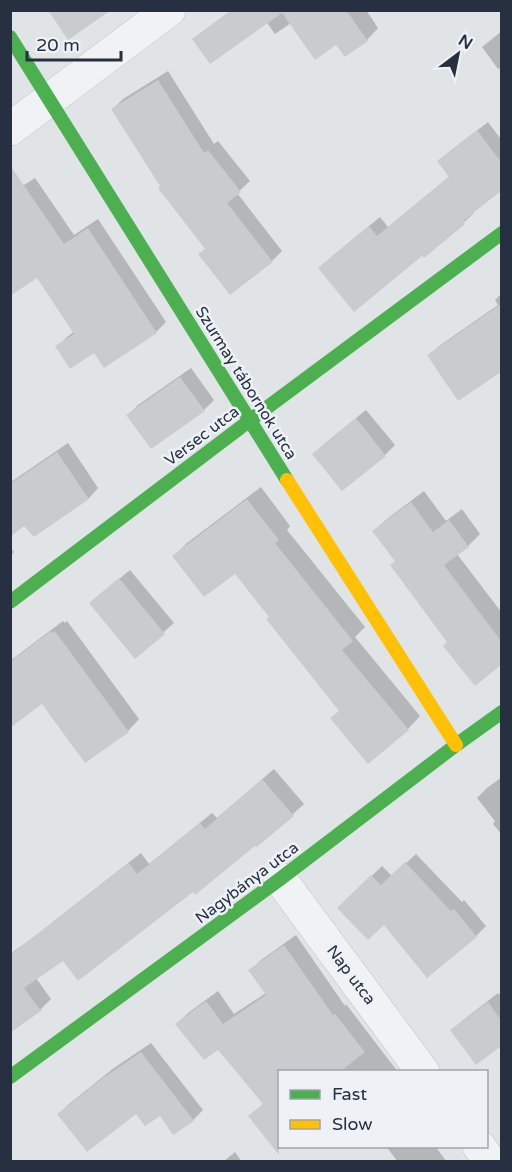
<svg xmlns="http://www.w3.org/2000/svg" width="512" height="1172" font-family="'Varela Round',sans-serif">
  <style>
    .shadow { fill: #0003 }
    .building { fill: #c9cccf }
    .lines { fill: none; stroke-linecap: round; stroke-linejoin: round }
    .street-casing { stroke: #bfc2c5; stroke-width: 34 }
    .street { stroke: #f1f2f3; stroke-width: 33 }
    .fast { stroke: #4caf50; stroke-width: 14 }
    .slow { stroke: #ffc107; stroke-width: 14 }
    .labels { text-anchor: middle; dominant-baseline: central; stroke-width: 5; stroke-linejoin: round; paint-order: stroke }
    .street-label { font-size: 16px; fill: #273041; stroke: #eef2f6 }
  </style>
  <rect width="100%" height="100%" fill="#e1e4e7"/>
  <g class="shadow">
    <polygon points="258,10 366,10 378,28 367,40 336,43 291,23 275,34"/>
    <polygon points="502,31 502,67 498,69 482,47"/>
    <polygon points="168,71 214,144 218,141 250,181 237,193 282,251 272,261 200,254 206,248 161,186 113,109 123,99"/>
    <polygon points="488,122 500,138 502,137 502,189 473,212 474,213 464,222 320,268 330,258 380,217 388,227 450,176 439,162 449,152"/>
    <polygon points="35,178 74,235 98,219 166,322 156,332 95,351 57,347 67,337 75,331 10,194"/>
    <polygon points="502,293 502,370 459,399 429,356 439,346 498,305 495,300"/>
    <polygon points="191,368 214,400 204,410 128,415 138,405"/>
    <polygon points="366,410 395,445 385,455 314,454 324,444"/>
    <polygon points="68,443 98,488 89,498 34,535 25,524 10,535 10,481 11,482"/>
    <polygon points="261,487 290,526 287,530 365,627 355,637 420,716 408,729 340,710 235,571 174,556 187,543"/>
    <polygon points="424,491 446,521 462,509 480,534 468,546 457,554 502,613 502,663 476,684 397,560 374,531 387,519"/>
    <polygon points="10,547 14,552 10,556"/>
    <polygon points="130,570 174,623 135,657 101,594"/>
    <polygon points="63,621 65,623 67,621 139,719 128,731 42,702 10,726 10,661"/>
    <polygon points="274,769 304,804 292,815 193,890 63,959 36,978 51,999 40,1010 10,1031 10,954 45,929 54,921 141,853 149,864 212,813 217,818"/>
    <polygon points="502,777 502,835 493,824 495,821 477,798 487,788"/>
    <polygon points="416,854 462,902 464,900 486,926 476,936 427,976 384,922 339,908 382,866 392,876"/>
    <polygon points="296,935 345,1006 346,1004 398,1072 280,1072 280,1131 269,1140 250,1116 264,1103 219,1048 177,1024 188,1013 218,991 234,1014 266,993 250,971 261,960"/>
    <polygon points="498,993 502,997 502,1044 477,1063 452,1030 462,1021"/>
    <polygon points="151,1043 203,1110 193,1120 137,1111 59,1114 69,1104 114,1068"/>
    <polygon points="386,1146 435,1146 447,1162 398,1162"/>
    <polygon points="235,1152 242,1162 223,1162"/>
  </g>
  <g class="building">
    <polygon points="48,10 111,10 68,40"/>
    <polygon points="231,10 346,10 368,41 345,57 336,45 315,60 282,13 210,64 192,39"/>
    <polygon points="158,80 204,153 208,150 241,192 227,203 273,262 230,295 198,254 205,249 158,188 160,186 111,109"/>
    <polygon points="477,130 501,162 501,191 463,221 465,224 424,258 422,256 354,312 318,268 369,226 377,236 449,177 437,161"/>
    <polygon points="10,165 64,244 88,228 157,333 104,368 94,353 70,369 55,346 74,334 37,278 10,296"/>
    <polygon points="501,304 501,372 458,401 427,355"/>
    <polygon points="180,377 205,411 151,449 126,415"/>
    <polygon points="356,418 386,456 342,491 312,454"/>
    <polygon points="57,452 89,499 34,537 24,526 10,537 10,484"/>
    <polygon points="247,499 279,540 275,543 353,641 342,650 409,730 368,764 330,718 339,711 266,619 269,617 235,574 204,597 172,556"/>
    <polygon points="411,502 433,532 449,520 469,547 444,565 501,641 501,665 475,686 443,646 447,642 390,565 395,561 372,531"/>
    <polygon points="119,578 165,634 135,659 89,603"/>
    <polygon points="51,631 53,633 55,631 129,732 85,763 42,704 10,728 10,662"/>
    <polygon points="262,779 294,816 257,847 255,846 195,895 193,892 78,981 63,961 24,988 41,1011 10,1033 10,955 129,863 137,874 200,823 205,829"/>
    <polygon points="405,862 451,911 454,909 477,937 427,978 384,925 368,940 337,908 371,875 381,885"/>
    <polygon points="284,945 333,1015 335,1014 365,1052 341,1071 279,1071 279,1155 248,1116 263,1104 218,1050 204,1060 175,1024 206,1001 223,1024 266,995 248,970"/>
    <polygon points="488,1002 501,1020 501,1046 476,1065 450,1030"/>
    <polygon points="141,1052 194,1121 173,1135 160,1116 145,1126 136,1114 87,1152 57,1114 103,1078"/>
  </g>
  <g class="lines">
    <defs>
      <g id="street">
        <polyline points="10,129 169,10"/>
        <polyline points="280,879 423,1072"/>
        <polyline points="479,1146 490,1162"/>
      </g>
    </defs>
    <use href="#street" class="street-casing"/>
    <use href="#street" class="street"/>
    <g class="fast">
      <polyline points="10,37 287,480"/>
      <polyline points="10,602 249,421 502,233"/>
      <polyline points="10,1077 280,879 456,745 502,712"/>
    </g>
    <polyline class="slow" points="287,480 456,745"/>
  </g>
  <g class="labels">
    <g class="street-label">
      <text transform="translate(246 383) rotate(58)">Szurmay tábornok utca</text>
      <text transform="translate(202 436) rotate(-37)">Versec utca</text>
      <text transform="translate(247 883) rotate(-37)">Nagybánya utca</text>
      <text transform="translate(351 975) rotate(53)">Nap utca</text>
    </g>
  </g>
  <rect width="512" height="1172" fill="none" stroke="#273041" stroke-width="24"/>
  <rect x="278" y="1070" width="210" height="78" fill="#eef2f6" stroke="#9ea4ae" stroke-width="1.5"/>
  <rect x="290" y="1090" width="30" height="9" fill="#4caf50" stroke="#9ea4ae" stroke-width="1.5"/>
  <text x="332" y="1100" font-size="18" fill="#273041">Fast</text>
  <rect x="290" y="1120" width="30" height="9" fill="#ffc107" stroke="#9ea4ae" stroke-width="1.5"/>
  <text x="332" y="1130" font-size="18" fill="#273041">Slow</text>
  <g transform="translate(458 54) rotate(32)" stroke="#eef2f6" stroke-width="4.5" paint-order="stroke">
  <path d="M0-4.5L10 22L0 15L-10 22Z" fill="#273041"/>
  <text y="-9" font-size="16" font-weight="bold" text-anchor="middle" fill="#273041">N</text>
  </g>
  <path d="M27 51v9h94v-9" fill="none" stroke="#273041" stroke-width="3"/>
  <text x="36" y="51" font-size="18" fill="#273041" stroke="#eef2f6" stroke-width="4.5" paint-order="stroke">20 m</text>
</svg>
